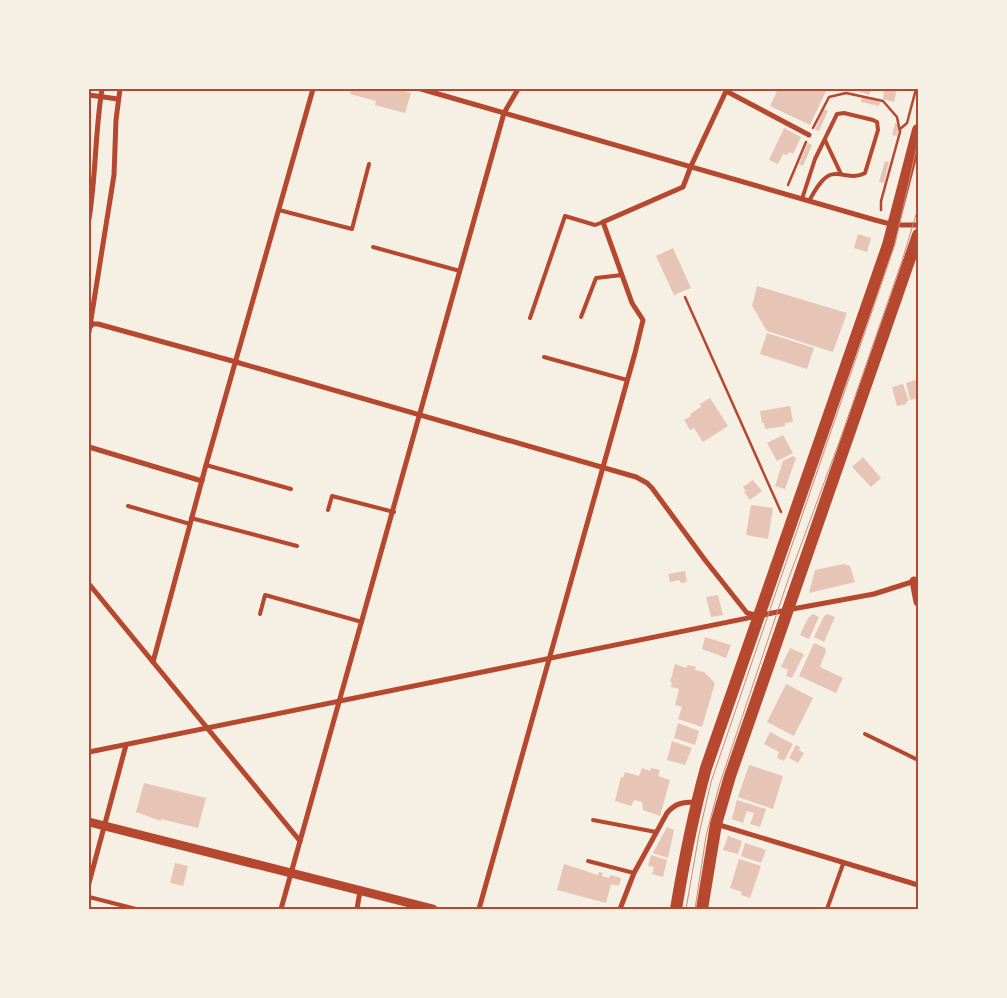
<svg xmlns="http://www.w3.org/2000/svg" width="1007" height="998" font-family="'Public Sans',sans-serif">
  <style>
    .building { fill: #e6c5b7 }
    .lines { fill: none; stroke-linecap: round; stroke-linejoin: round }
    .path { stroke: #b5482f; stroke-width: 2.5 }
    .service { stroke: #b5482f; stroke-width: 4 }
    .minor { stroke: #b5482f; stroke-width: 5 }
    .tertiary { stroke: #b5482f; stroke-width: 9 }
    .primary { stroke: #b5482f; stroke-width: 12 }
    .tram { stroke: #cf8b77; stroke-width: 1 }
    .neatline { fill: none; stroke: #b5482f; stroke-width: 2 }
  </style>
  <rect width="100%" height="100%" fill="#f6efe4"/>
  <g class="building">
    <polygon points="352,89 395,89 411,93 405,113 375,105 376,101 350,94"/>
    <polygon points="778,89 827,89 810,125 770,106"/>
    <polygon points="859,89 871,89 869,95 858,91"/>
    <polygon points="884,89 897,89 894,102 883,99"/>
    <polygon points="862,97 880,102 879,106 861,102"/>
    <polygon points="824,109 828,111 819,131 815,130"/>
    <polygon points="895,123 899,124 897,136 892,135"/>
    <polygon points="784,128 801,137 793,154 789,152 787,155 783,154 778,164 769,160"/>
    <polygon points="808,143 812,145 803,166 799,164"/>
    <polygon points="885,161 889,162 884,183 879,182"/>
    <polygon points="858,234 871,238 867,252 854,248"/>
    <polygon points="673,248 691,288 674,295 656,256"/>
    <polygon points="757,286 847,313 833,352 767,331 752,306"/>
    <polygon points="767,333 814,348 807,369 760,354"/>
    <polygon points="918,379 918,398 910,400 906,383"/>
    <polygon points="903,384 909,401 906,402 907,404 897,406 892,387"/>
    <polygon points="710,398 728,426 703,442 694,428 690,430 684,420 691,416 690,414 701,407 700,404"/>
    <polygon points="790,406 793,422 785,423 785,426 765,429 764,423 762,423 760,411"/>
    <polygon points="783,435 793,453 777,461 767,443"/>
    <polygon points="793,456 796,458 785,489 775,486 783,461"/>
    <polygon points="863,457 881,478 871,487 852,467"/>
    <polygon points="753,480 762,491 750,500 744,492 746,491 743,487"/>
    <polygon points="751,505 773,508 768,539 746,535"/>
    <polygon points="844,564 850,566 855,582 809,593 815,570"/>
    <polygon points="685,571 687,582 681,583 679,580 670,582 668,574"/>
    <polygon points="718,595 723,615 711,617 706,597"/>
    <polygon points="813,614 819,617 809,639 800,635 808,618"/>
    <polygon points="827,614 835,617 824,642 814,637 824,616"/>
    <polygon points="705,637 731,645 726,658 702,649"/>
    <polygon points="814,643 825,648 826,651 820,667 843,678 836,693 799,676"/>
    <polygon points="790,648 804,654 792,678 786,676 788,670 781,667"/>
    <polygon points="675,664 686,668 688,665 696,667 695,670 704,672 715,683 702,727 678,719 682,707 675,705 679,689 671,687 672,682 670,682"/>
    <polygon points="786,684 813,698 794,736 767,722"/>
    <polygon points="678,723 699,731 695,745 674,738"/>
    <polygon points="770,732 793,744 784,761 777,758 779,752 764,744"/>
    <polygon points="672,741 692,748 685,765 667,760"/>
    <polygon points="796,745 800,747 799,750 804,753 798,763 789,758"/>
    <polygon points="749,765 783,776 773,809 738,797"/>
    <polygon points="642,768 650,771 651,768 660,770 658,776 670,780 660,816 643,810 642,802 634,800 631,806 615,801 621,777 623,778 625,772 639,776"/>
    <polygon points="144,783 206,798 198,828 161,819 161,821 136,812"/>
    <polygon points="737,800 766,809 760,827 750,824 754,813 747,811 743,823 732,819"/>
    <polygon points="667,827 674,830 668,858 653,853"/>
    <polygon points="728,836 742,841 738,854 723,850"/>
    <polygon points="745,843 766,850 761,863 741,856"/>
    <polygon points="651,855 667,860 663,877 652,874 654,867 648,866"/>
    <polygon points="739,859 761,866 750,898 741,895 742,892 730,888"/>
    <polygon points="175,863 188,866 183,886 170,883"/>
    <polygon points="564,864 598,875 599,872 603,873 602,876 609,878 610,875 621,878 619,886 611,884 606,903 557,890"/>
  </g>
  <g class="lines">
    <g class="path">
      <polyline points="813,128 829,97 846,93 883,101 897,117 900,132 881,201 881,210"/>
      <polyline points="900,129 907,123 916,89"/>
      <polyline points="788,185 806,142"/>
      <polyline points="685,297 781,512"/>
    </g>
    <g class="service">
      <polyline points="825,140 841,174"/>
      <path d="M802,199l13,-40 22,-45 7,-1 29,7 4,2 1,8 -13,43c-16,9 -29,-7 -42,7 -6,6 -10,14 -14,21"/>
      <polyline points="279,210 352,229 369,164"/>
      <polyline points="373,247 460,271"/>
      <polyline points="581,317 596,278 622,275"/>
      <polyline points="530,318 565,216 595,225 603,222"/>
      <polyline points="544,357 627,380"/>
      <polyline points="206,465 291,489"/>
      <polyline points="128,506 190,524"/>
      <polyline points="328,510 332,496 394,512"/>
      <polyline points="191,518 297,546"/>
      <polyline points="260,614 265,595 362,622"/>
      <polyline points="865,734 918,760"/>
      <polyline points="593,820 656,832"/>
      <polyline points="588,861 634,873"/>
      <polyline points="89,897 136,909"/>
      <polyline points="827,909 843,864"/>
    </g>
    <g class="minor">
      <polyline points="421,89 875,220 894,225 918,225"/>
      <polyline points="726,91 809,135"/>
      <polyline points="89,95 118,99"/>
      <path d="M89,219c7,-43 6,-87 13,-130"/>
      <polyline points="90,324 98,324 236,362 636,477 647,483 652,488 705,560 747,613 756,615"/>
      <polyline points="89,332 114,175 116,120 120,89"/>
      <polyline points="89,447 202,481"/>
      <polyline points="89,584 153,662 206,465 313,89"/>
      <polyline points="153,662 300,841"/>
      <polyline points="89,752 787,610 874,594 918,580"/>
      <polyline points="716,824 918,885"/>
      <polyline points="89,883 126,745"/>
      <polyline points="281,909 504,113 518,89"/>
      <polyline points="357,909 360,891"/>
      <polyline points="479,909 635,353 643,320 632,303 603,222 683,187 691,166 727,89"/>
      <path d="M620,909l14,-36 33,-60c8,-10 17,-11 28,-11"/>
    </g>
    <g class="tertiary">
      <polyline points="89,324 90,324"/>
      <polyline points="914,581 918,602"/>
      <polyline points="89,822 433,909"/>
    </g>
    <g class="primary">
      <path d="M676,909c8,-48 17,-94 30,-141l182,-523 30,-115"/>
      <polyline points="702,909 716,824 730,776 918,235"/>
    </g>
    <g class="tram">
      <polyline points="686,909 699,834 711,782 895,244 918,141"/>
      <polyline points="695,909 706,836 719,786 788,580 841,437 903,258 918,208"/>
    </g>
  </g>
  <rect width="1007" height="998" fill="none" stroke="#f6efe4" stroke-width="180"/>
  <rect x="90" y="90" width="827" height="818" class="neatline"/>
</svg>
